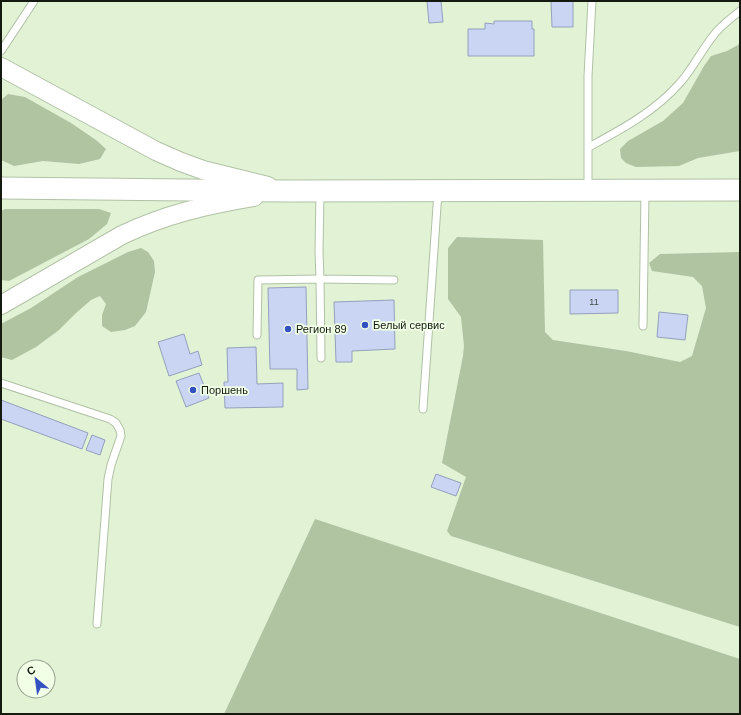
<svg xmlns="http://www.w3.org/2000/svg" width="741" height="715" font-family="Helvetica,sans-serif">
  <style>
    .green { fill: #b0c4a1 }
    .building { fill: #c9d5f3; stroke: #95a0bc }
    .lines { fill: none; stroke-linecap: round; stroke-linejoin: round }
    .service-casing { stroke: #b1c1a5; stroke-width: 9 }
    .secondary-casing { stroke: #b1c1a5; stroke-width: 20 }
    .primary-casing { stroke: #b1c1a5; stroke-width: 23 }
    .service { stroke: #fff; stroke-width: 7 }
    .secondary { stroke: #fff; stroke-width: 18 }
    .primary { stroke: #fff; stroke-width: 21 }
    .poi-dot { fill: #3451c2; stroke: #f1ffe7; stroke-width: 1.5 }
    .labels { text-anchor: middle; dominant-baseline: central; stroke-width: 3.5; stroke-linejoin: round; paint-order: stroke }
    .number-label { font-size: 9px; fill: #414949 }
    .poi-label { font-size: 11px; fill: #141a10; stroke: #f1ffe7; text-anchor: start }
  </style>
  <rect width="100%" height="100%" fill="#e1f2d5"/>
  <g class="green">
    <polygon points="740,42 740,151 698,158 679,166 636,167 626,163 621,158 620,149 628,141 663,121 683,103 704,66 711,56 727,51 738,45"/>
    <polygon points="8,94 25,97 71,123 96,140 106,149 100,159 79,164 43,161 14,166 1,160 1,100"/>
    <polygon points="5,209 99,209 111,213 107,224 89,239 9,281 1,280 1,211"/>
    <polygon points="457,237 543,240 545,332 553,340 626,351 680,362 692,356 706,308 702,286 693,277 652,271 649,263 660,254 740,252 740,627 451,536 447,531 466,477 442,463 463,356 464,346 461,317 448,299 448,248"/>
    <polygon points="141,248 148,252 154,261 155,272 146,312 135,326 125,330 111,332 102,326 102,315 106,304 100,296 91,300 76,313 59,330 36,347 12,360 1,357 1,324 31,308 78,277 128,252"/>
    <polygon points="315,519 740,659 740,714 224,714"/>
  </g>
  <g class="building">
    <polygon points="427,1 441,1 443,22 429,23"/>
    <polygon points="551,1 573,1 573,27 552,27"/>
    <polygon points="494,21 532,21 532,29 534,29 534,56 468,56 468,29 485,29 485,23 494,24"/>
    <polygon points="306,287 308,389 297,390 297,369 270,369 268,288"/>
    <polygon points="570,290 618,290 618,313 570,314"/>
    <polygon points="394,300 395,349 352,351 352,362 336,362 334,302"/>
    <polygon points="659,312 688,315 685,340 657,337"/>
    <polygon points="184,334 190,354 198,351 202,365 169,376 158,342"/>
    <polygon points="256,347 257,384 283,383 283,407 225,408 224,382 228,382 227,348"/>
    <polygon points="199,373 209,398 186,407 176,381"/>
    <polygon points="1,400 88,433 82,449 1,419"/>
    <polygon points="92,435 105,440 100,455 86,450"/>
    <polygon points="436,474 461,483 456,496 431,487"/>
  </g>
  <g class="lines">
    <defs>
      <g id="service">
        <polyline points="1,51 34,1"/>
        <path d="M589,147c33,-18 65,-35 90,-63 13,-14 22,-33 34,-48 7,-10 17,-17 27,-25"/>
        <polyline points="588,188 588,76 592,1"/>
        <polyline points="320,193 319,251 320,279 394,280"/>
        <polyline points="643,326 645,193"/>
        <polyline points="257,335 258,280 320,279 321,358"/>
        <polyline points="1,383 110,419 116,423 120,430 121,436 111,465 108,479 97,624"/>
        <polyline points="423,409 438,192"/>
      </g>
      <g id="secondary">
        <polyline points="1,67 156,151 181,162 203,170 268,186"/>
        <path d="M1,305l121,-70c44,-21 85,-30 132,-38"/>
      </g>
      <polyline id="primary" points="1,188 289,191 740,190"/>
    </defs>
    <use href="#service" class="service-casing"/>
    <use href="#secondary" class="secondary-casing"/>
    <use href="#primary" class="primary-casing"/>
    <use href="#service" class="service"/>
    <use href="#secondary" class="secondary"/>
    <use href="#primary" class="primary"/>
  </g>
  <g class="poi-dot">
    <circle cx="365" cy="325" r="4"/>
    <circle cx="288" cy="329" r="4"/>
    <circle cx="193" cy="390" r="4"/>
  </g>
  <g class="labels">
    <g class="number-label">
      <text x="594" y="302">11</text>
    </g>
    <g class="poi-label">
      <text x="373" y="325">Белый сервис</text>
      <text x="296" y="329">Регион 89</text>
      <text x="201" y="390">Поршень</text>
    </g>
  </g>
  <rect width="741" height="715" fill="none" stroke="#141a10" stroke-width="4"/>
  <g transform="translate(36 679) rotate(331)"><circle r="19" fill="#f1ffe7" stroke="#99a391"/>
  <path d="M0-3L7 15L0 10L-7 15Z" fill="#3451c2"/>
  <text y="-6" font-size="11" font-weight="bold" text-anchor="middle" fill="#141a10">С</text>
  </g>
</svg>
